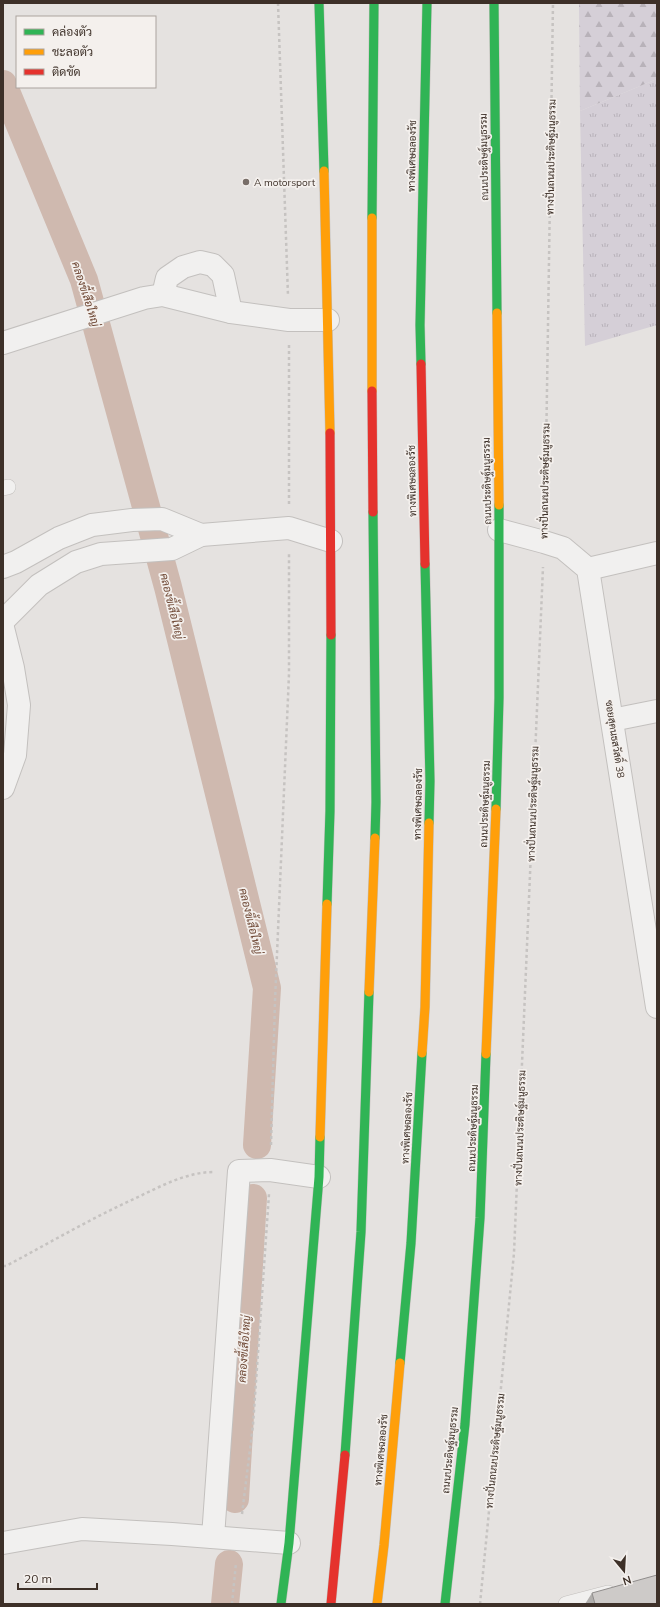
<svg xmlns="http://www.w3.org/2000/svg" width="660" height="1607" font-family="Mulish,Sarabun,sans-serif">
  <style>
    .grass { fill: url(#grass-tufts) }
    .forest { fill: url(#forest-firs) }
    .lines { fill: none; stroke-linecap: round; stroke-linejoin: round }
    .canal { stroke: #cfb9af; stroke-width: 28 }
    .lane-casing { stroke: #c3c0be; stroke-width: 16 }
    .street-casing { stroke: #c3c0be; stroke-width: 24 }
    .fast-casing { stroke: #c3bfbc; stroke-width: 10 }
    .slow-casing { stroke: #c3bfbc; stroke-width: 10 }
    .jam-casing { stroke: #c3bfbc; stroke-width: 10 }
    .path { stroke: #c6c3c1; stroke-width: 2.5; stroke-dasharray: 3 3; stroke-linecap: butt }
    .lane { stroke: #f1f0ef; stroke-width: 15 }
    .street { stroke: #f1f0ef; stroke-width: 22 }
    .fast { stroke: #30b455; stroke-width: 9 }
    .slow { stroke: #ff9f0a; stroke-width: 9 }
    .jam { stroke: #e5322d; stroke-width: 9 }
    .wall { fill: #b0aeac }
    .building { fill: #cdcac8; stroke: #908d8c }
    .poi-dot { fill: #786e68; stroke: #f4f0ed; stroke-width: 1.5 }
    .labels { text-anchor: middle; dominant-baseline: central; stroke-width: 3.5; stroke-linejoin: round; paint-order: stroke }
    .street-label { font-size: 10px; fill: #3d3028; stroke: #f4f0ed }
    .poi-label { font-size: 10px; fill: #3d3028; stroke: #f4f0ed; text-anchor: start }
    .water-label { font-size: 11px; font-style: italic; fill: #6e4734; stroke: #f4f0ed }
  </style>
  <defs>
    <pattern id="grass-tufts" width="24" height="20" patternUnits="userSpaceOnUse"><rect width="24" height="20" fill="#d5cfd7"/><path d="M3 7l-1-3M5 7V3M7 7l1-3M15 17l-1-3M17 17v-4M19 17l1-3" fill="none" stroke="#b8b2b9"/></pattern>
    <pattern id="forest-firs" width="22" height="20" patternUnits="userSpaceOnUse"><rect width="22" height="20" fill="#d5cfd7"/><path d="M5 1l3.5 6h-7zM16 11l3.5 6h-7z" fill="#b8b2b9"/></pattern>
  </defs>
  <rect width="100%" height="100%" fill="#e5e2e0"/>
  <polygon class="grass" points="657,79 657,325 585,346 580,111"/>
  <polygon class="forest" points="579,3 657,3 657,79 580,111"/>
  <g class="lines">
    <g class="canal">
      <polyline points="3,84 84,280 168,587 267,988 257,1145"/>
      <polyline points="235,1499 253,1198"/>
      <polyline points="225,1604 229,1564"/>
    </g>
    <defs>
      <g id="lane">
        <polyline points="3,488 8,487"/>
        <polyline points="566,1604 608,1593"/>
      </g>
      <g id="street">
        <polyline points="163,295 167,278 183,267 200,262 213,265 223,275 231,312"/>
        <polyline points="3,343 144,298 163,295 231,312 289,320 328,320"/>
        <polyline points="499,530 544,542 563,548 588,569 657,1007"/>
        <polyline points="3,567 16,562 59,538 92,525 132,520 162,519 201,535"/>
        <polyline points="588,569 657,553"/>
        <polyline points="3,621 39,585 76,562 101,554 172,549 201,535 289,528 331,541"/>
        <polyline points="3,628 13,668 19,705 15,755 3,788"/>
        <polyline points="612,720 657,711"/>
        <polyline points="213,1537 239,1171 270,1170 319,1177"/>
        <polyline points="3,1543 82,1529 172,1534 289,1543"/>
      </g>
      <g id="fast">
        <polyline points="319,3 324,171"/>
        <polyline points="494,3 497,313"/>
        <polyline points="372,218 374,3"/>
        <polyline points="421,364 420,325 427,3"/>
        <polyline points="373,512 376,802 375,838"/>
        <polyline points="425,564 430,781 429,823"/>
        <polyline points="496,809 499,698 499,505"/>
        <polyline points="327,904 330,811 331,635"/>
        <polyline points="400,1363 411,1243 422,1053"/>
        <polyline points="345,1455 361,1232 369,992"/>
        <polyline points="281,1604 289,1543 319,1177 320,1137"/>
        <polyline points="445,1604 465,1424 480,1218 486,1054"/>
      </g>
      <g id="slow">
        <polyline points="324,171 330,433"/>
        <polyline points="497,313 499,505"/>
        <polyline points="372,391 372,218"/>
        <polyline points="369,992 375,838"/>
        <polyline points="422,1053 425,1007 429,823"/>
        <polyline points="486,1054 496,809"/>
        <polyline points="320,1137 327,904"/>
        <polyline points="377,1604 384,1545 400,1363"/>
      </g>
      <g id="jam">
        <polyline points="421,364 425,564"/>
        <polyline points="372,391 373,512"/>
        <polyline points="330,433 331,635"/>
        <polyline points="331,1604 345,1455"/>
      </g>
    </defs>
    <use href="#lane" class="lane-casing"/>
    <use href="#street" class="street-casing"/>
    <use href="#fast" class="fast-casing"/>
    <use href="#slow" class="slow-casing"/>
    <use href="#jam" class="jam-casing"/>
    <g class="path">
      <polyline points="278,3 288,296"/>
      <polyline points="289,504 289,345"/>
      <polyline points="545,518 553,3"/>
      <polyline points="271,1145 275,1001 289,674 289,553"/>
      <path d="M3,1266h3c43,-23 86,-48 130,-68 25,-12 51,-26 78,-26"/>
      <polyline points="242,1514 253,1425 269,1194"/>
      <polyline points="232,1604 236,1563"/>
      <polyline points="480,1604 514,1253 543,567"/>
    </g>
    <use href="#lane" class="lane"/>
    <use href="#street" class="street"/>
    <use href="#fast" class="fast"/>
    <use href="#slow" class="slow"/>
    <use href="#jam" class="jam"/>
  </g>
  <polygon class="wall" points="592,1593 657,1604 585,1604"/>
  <polygon class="building" points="657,1575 657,1604 595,1604 592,1593"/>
  <circle class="poi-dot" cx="246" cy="182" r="4"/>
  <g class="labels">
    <g class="street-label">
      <text transform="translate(412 156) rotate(-89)">ทางพิเศษฉลองรัช</text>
      <text transform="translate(484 157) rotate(-91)">ถนนประดิษฐ์มนูธรรม</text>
      <text transform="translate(551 157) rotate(-89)">ทางปั่นถนนประดิษฐ์มนูธรรม</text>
      <text transform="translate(412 481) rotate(-91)">ทางพิเศษฉลองรัช</text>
      <text transform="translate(487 481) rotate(-91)">ถนนประดิษฐ์มนูธรรม</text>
      <text transform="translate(545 481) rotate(-89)">ทางปั่นถนนประดิษฐ์มนูธรรม</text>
      <text transform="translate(615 739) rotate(81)">ซอยสุคนธสวัสดิ์ 38</text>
      <text transform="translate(418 804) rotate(-89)">ทางพิเศษฉลองรัช</text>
      <text transform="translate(485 804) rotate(-88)">ถนนประดิษฐ์มนูธรรม</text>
      <text transform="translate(533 804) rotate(-88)">ทางปั่นถนนประดิษฐ์มนูธรรม</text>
      <text transform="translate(407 1128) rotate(-87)">ทางพิเศษฉลองรัช</text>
      <text transform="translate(473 1128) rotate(-88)">ถนนประดิษฐ์มนูธรรม</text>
      <text transform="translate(520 1128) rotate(-88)">ทางปั่นถนนประดิษฐ์มนูธรรม</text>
      <text transform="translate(381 1450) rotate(-85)">ทางพิเศษฉลองรัช</text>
      <text transform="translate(450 1450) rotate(-84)">ถนนประดิษฐ์มนูธรรม</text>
      <text transform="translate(495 1451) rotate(-84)">ทางปั่นถนนประดิษฐ์มนูธรรม</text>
    </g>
    <g class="poi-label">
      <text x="254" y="182">A motorsport</text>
    </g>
    <g class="water-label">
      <text transform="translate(86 294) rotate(72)">คลองขี้เสือใหญ่</text>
      <text transform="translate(172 606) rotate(76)">คลองขี้เสือใหญ่</text>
      <text transform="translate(251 921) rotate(76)">คลองขี้เสือใหญ่</text>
      <text transform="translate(244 1349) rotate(-86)">คลองขี้เสือใหญ่</text>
    </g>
  </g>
  <rect width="660" height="1607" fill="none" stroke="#3d3028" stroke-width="8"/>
  <rect x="16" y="16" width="140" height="72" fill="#f4f0ed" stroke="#aba39e"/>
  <rect x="24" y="29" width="20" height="6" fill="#30b455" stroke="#aba39e"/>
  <text x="52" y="36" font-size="12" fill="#3d3028">คล่องตัว</text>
  <rect x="24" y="49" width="20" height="6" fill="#ff9f0a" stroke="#aba39e"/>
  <text x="52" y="56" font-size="12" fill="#3d3028">ชะลอตัว</text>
  <rect x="24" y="69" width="20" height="6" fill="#e5322d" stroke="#aba39e"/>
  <text x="52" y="76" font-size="12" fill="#3d3028">ติดขัด</text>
  <g transform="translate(624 1571) rotate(162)" stroke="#f4f0ed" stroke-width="3" paint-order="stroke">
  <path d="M0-3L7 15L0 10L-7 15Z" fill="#3d3028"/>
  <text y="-6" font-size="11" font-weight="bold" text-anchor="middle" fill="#3d3028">N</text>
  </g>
  <path d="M18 1583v6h79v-6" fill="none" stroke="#3d3028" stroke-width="2"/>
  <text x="24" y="1583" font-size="12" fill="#3d3028" stroke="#f4f0ed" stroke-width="3" paint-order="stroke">20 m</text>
</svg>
